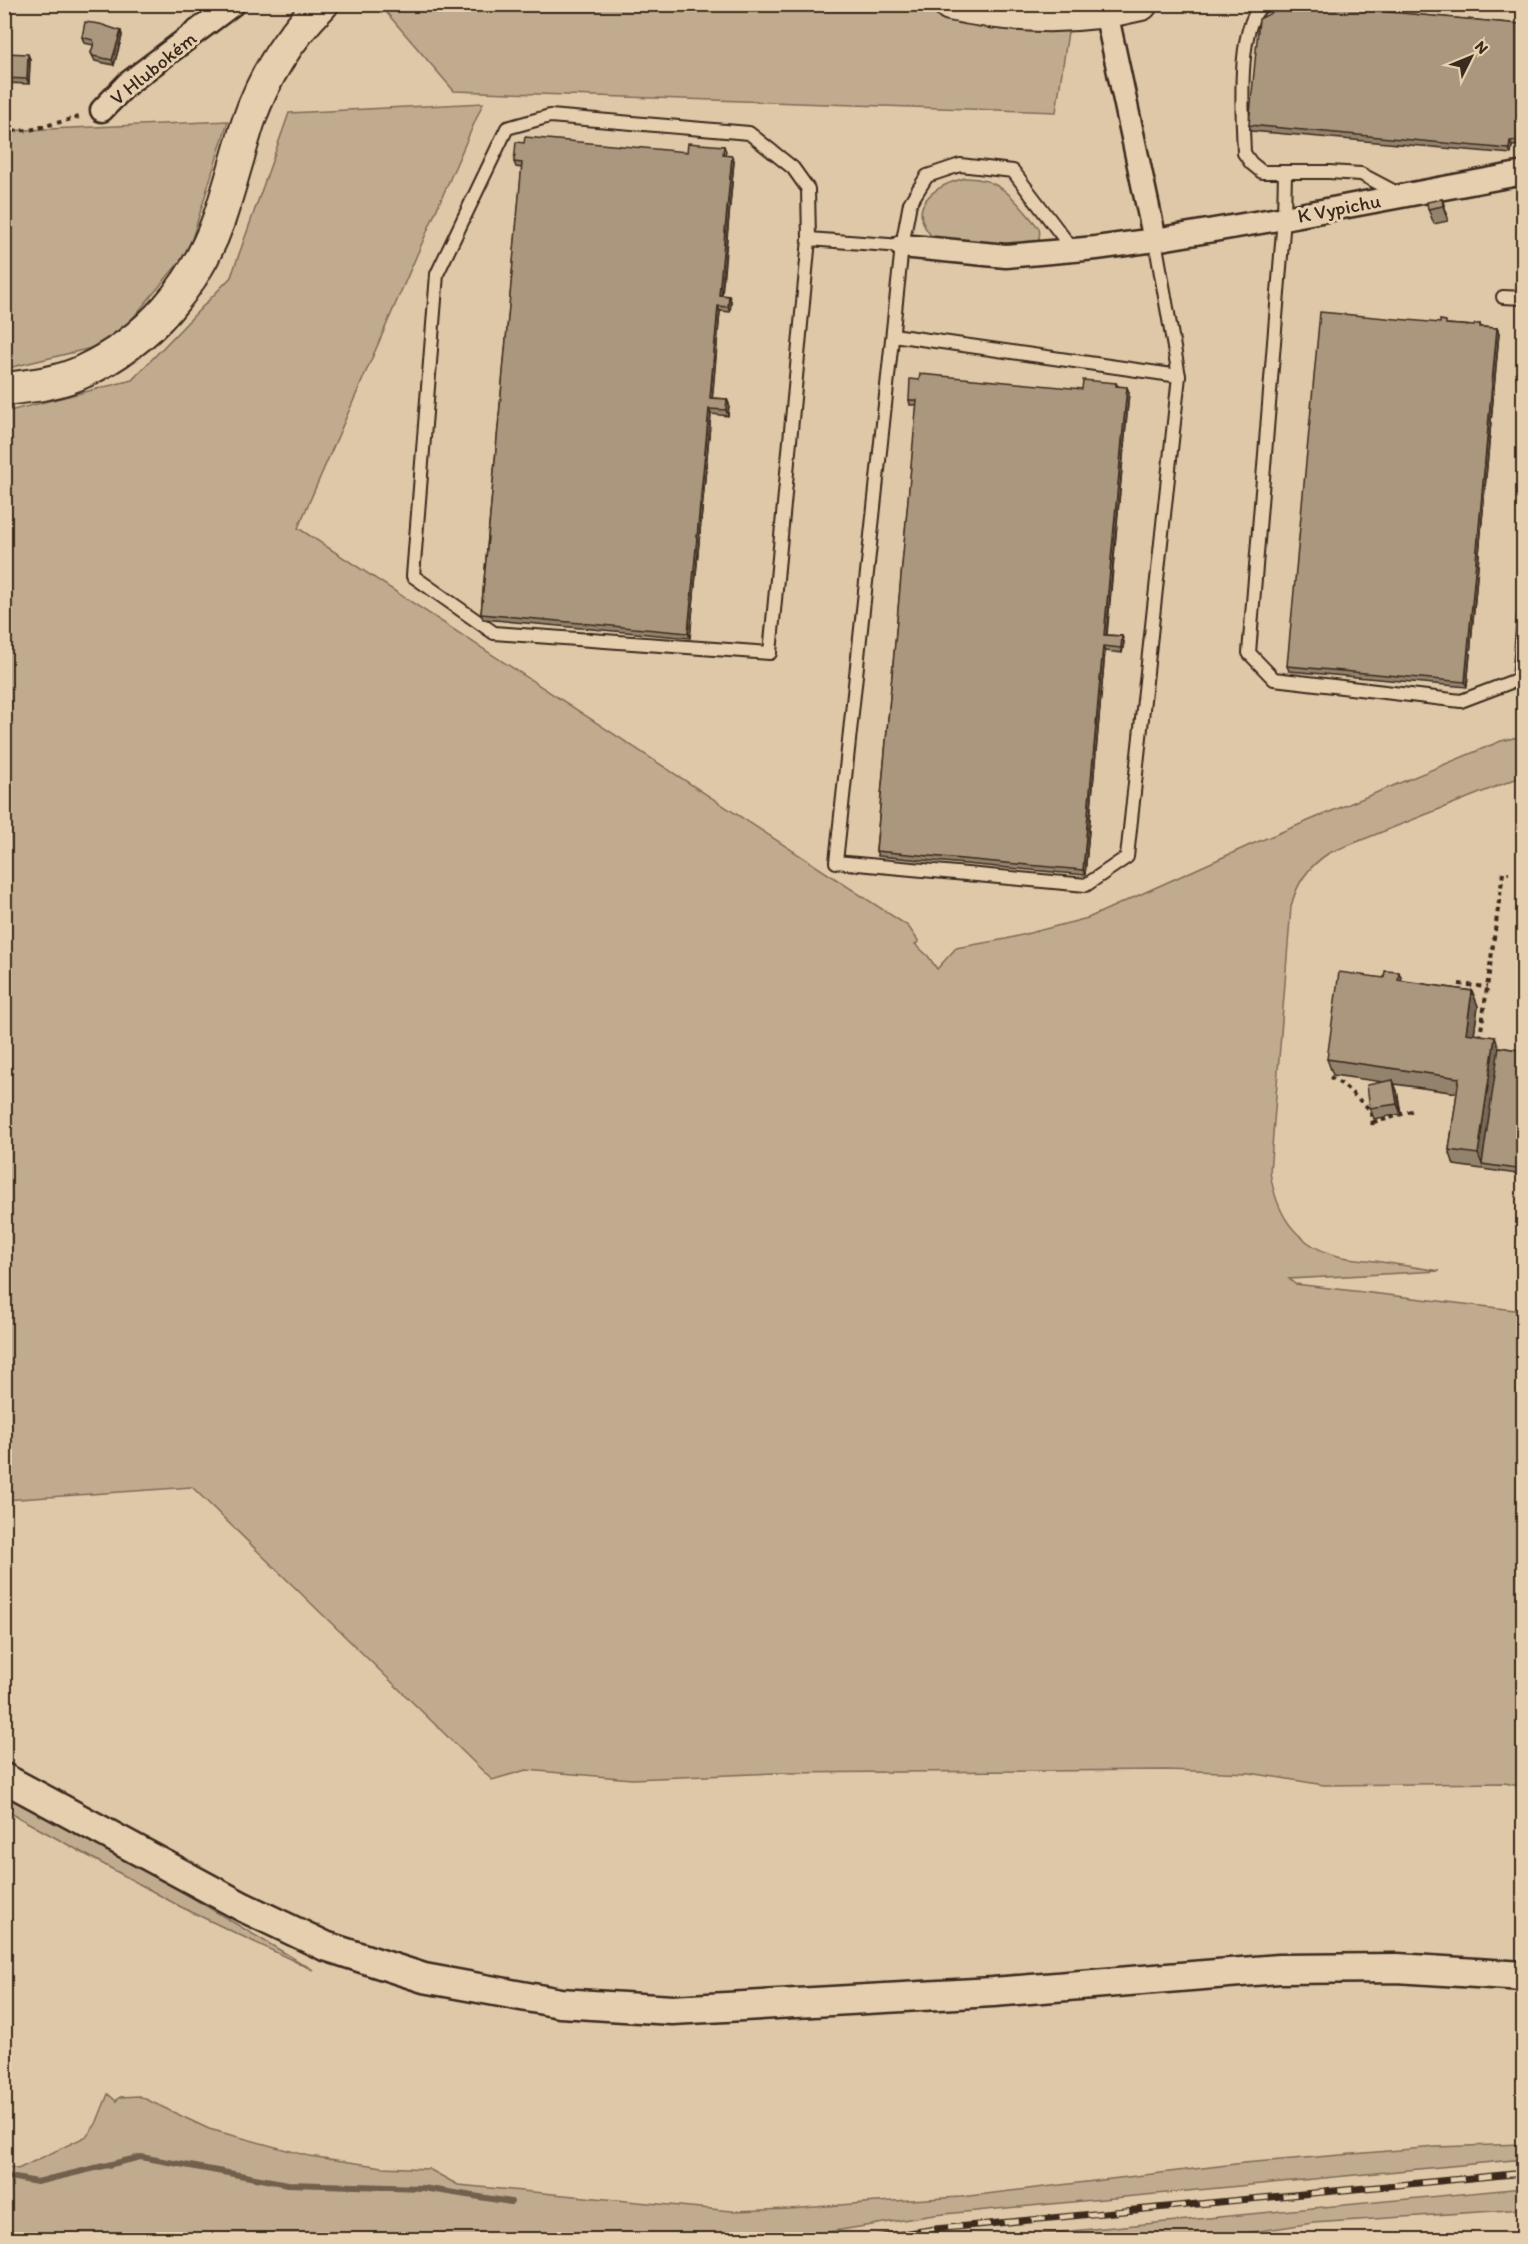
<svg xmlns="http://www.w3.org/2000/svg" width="1528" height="2244" font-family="Itim,sans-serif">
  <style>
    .green { fill: #c0ab8f; stroke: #7e6a56; stroke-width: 1.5 }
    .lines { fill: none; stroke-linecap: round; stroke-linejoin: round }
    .stream { stroke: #72604d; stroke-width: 6 }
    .service-casing { stroke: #3b2a1e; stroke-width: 16 }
    .minor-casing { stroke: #3b2a1e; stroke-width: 27 }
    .tertiary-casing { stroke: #3b2a1e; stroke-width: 33 }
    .secondary-casing { stroke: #3b2a1e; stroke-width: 36 }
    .path { stroke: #3b2a1e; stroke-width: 4; stroke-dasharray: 4.5 4.5; stroke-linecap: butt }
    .service { stroke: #e5cfae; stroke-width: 12 }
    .minor { stroke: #e5cfae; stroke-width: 22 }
    .tertiary { stroke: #e5cfae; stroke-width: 28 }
    .secondary { stroke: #e5cfae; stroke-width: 32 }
    .rail-casing { stroke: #3b2a1e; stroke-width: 7 }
    .rail { stroke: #e5cfae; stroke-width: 4.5; stroke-dasharray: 14; stroke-linecap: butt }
    .wall { fill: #93826c; stroke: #3b2a1e; stroke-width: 1.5 }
    .shaded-wall { fill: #786a58; stroke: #3b2a1e; stroke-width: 1.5 }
    .building { fill: #ab977e; stroke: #3b2a1e; stroke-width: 1.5 }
    .labels { text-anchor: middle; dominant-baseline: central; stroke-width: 6; stroke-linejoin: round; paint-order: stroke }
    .street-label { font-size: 20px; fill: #3b2a1e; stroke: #e5cfae }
  </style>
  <rect width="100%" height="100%" fill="#dec8a8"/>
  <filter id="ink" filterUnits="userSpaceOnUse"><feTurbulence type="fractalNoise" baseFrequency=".0167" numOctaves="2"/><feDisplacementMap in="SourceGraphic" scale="12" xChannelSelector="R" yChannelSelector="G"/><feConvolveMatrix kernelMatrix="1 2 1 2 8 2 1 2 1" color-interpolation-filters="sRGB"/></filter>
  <g filter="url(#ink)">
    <g class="green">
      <polygon points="380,5 1072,5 1056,112 454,91"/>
      <path d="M483,103l-185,425 610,398 11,16 -4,2 13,12 9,13 19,-21 50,-9 82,-21 162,-73 251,-104 22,-5v40l-194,77c-20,13 -33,30 -38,54l-21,265c6,40 23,70 64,83 13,4 28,4 41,6 22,3 43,7 65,10l-151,8 6,5 228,27v476l-18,-4 -181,2 -74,-12 -84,-3 -390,3 -144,6 -106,-9 -34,10 -300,-293 -187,13v-1088l127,-32 99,-103 58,-164z"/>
      <polygon points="228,121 188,252 112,343 4,369 4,131"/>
      <path d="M965,178c37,-1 52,25 74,50 2,9 0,15 -7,21l-99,-11c-29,-32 1,-52 32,-60z"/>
      <polygon points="4,1785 313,1970 181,1907 5,1810"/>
      <polygon points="108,2094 116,2101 120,2097 139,2096 209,2129 309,2156 383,2167 429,2169 458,2185 732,2211 790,2209 877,2202 961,2197 1244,2163 1436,2147 1523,2144 1524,2159 934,2215 778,2240 5,2239 5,2166 18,2169 87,2136 96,2124"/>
      <polygon points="1523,2188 1523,2209 1313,2223 1200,2240 987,2239"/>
    </g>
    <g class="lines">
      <polyline class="stream" points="4,2176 37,2182 141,2157 288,2184 423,2188 511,2202"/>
      <defs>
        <g id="service">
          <path d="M1265,4c-30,16 -22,117 -21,149l7,10 11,9h67l32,2 38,20"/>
          <polygon points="550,116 749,133 793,168 808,189 809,239 770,653 494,633 413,576 437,274 507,128"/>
          <polyline points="1285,172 1284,218 1249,653 1274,679 1461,701 1519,679 1524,615"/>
          <polyline points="809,239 902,246"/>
          <polyline points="1073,250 1013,171 960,165 927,176 910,203 902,246 836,862 1086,885 1127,857 1179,376 1155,240"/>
          <polyline points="1503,297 1524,298"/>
          <polyline points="893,335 1179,376"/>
        </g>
        <g id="minor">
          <polyline points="1106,12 1155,240"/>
          <polyline points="102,110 127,84 233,4"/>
          <polyline points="902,246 1006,256 1096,248 1155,240 1284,218 1524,173"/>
        </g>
        <polyline id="tertiary" points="4,1778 243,1907 325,1946 424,1978 560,2003 672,2010 993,1992 1279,1969 1397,1968 1524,1976"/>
        <g id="secondary">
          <path d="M950,4c64,14 127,16 191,0"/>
          <path d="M4,389c27,-3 56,-6 80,-18 64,-30 112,-86 135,-152 11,-32 19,-64 29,-96 15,-45 41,-86 74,-119"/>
        </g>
      </defs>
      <use href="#service" class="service-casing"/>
      <use href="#minor" class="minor-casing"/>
      <use href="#tertiary" class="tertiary-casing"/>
      <use href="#secondary" class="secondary-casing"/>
      <g class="path">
        <polyline points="4,131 30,130 83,116"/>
        <polyline points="1459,984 1487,987"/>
        <polyline points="1480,1038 1503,873 1509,873"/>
        <path d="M1330,1077c10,5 16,11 24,18 11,11 21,14 18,33"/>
        <polyline points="1373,1122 1387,1119 1414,1110"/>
      </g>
      <use href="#service" class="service"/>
      <use href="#minor" class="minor"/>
      <use href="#tertiary" class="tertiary"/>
      <use href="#secondary" class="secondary"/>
      <defs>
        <polyline id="rail" points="865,2240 935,2229 1524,2173"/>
      </defs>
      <use href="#rail" class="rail-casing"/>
      <use href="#rail" class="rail"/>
    </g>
    <g class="wall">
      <polygon points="1524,4 1524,145 1512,146 1511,154 1251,131 1249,125 1321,6 1520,24"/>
      <polygon points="121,31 122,36 114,65 95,61 91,53 94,45 84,43 82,37"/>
      <polygon points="4,53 30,59 29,84 4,83"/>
      <polygon points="724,146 726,151 725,155 734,161 722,295 729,296 731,301 730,312 720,311 712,398 727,399 729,404 728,416 711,414 690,638 483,619 481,614 522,168 516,167 514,162 687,152"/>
      <polygon points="1442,199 1447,214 1448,221 1434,224 1428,209"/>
      <polygon points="1447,324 1474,326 1480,324 1481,327 1497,328 1499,333 1467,687 1289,671 1287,666"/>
      <polygon points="1116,383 1118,386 1129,392 1107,635 1122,636 1124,642 1122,653 1105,651 1085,875 878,856 876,851 917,405 910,405 909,400 1082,389"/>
      <polygon points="1402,981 1472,991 1478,1006 1474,1034 1499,1047 1524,1051 1524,1175 1454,1165 1449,1150 1457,1093 1394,1084 1397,1091 1401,1114 1374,1119 1370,1108 1383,1082 1333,1075 1327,1059"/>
    </g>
    <g class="shaded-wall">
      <polygon points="121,31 122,36 114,65 112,60"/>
      <polygon points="28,54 30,59 29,84 27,79"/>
      <polygon points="1510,141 1512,146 1511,154 1509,149"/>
      <polygon points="732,156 734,161 721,300 719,295"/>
      <polygon points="1442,199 1447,214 1448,221 1443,206"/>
      <polygon points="729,296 731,301 730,312 728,307"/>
      <polygon points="718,306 720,311 712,403 710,398"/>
      <polygon points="1497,328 1499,333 1467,687 1465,682"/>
      <polygon points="1127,387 1129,392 1106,640 1104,635"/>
      <polygon points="727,399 729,404 728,416 726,410"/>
      <polygon points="709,409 711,414 690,638 688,633"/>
      <polygon points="1122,636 1124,642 1122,653 1121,648"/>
      <polygon points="1103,646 1105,651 1085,875 1083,870"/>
      <polygon points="1399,972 1405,988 1398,980"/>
      <polygon points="1472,991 1478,1006 1472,1048 1466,1033"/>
      <polygon points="1495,1037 1501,1053 1482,1164 1478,1154"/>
      <polygon points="1393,1080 1397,1091 1401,1114 1397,1104"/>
    </g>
    <g class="building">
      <polygon points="1289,4 1320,4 1321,6 1327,7 1331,4 1347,4 1350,9 1357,9 1364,4 1374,4 1379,11 1520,24 1522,4 1524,4 1524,140 1510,141 1509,149 1249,125 1259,19"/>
      <polygon points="85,22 100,24 121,31 112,60 93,56 91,53 94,43 93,40 82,37"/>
      <polygon points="4,53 28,54 27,79 4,78"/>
      <polygon points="525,137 687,152 688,143 724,146 723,155 732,156 719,295 729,296 728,307 718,306 710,398 727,399 726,410 709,409 688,633 481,614 522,163 514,162 516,142 524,143"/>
      <polygon points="1442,199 1443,206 1428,209 1427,202"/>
      <polygon points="1320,312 1440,323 1440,320 1446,321 1446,324 1474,326 1475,324 1480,324 1480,327 1497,328 1465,682 1287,666"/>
      <polygon points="920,374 1082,389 1083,380 1116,383 1116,386 1127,387 1104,635 1122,636 1121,648 1103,646 1083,870 876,851 917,400 909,400 910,379 919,380"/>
      <polygon points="1385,971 1399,972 1398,980 1472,991 1466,1033 1495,1037 1478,1154 1449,1150 1459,1078 1327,1059 1339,972 1384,978"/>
      <polygon points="1499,1047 1524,1051 1524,1170 1482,1164"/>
      <polygon points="1393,1080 1397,1104 1370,1108 1367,1085"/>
    </g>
  </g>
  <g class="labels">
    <g class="street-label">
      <text transform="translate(153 68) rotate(-39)">V Hlubokém</text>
      <text transform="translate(1339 208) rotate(-11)">K Vypichu</text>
    </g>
  </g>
  <rect width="1528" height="2244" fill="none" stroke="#e5cfae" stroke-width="24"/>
  <rect x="12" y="12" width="1504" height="2220" fill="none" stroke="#3b2a1e" stroke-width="2" filter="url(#ink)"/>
  <g transform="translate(1471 57) rotate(47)" stroke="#e5cfae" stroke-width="4.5" paint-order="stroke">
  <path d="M0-4.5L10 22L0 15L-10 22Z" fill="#3b2a1e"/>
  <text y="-9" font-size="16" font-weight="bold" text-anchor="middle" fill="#3b2a1e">N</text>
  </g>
</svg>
